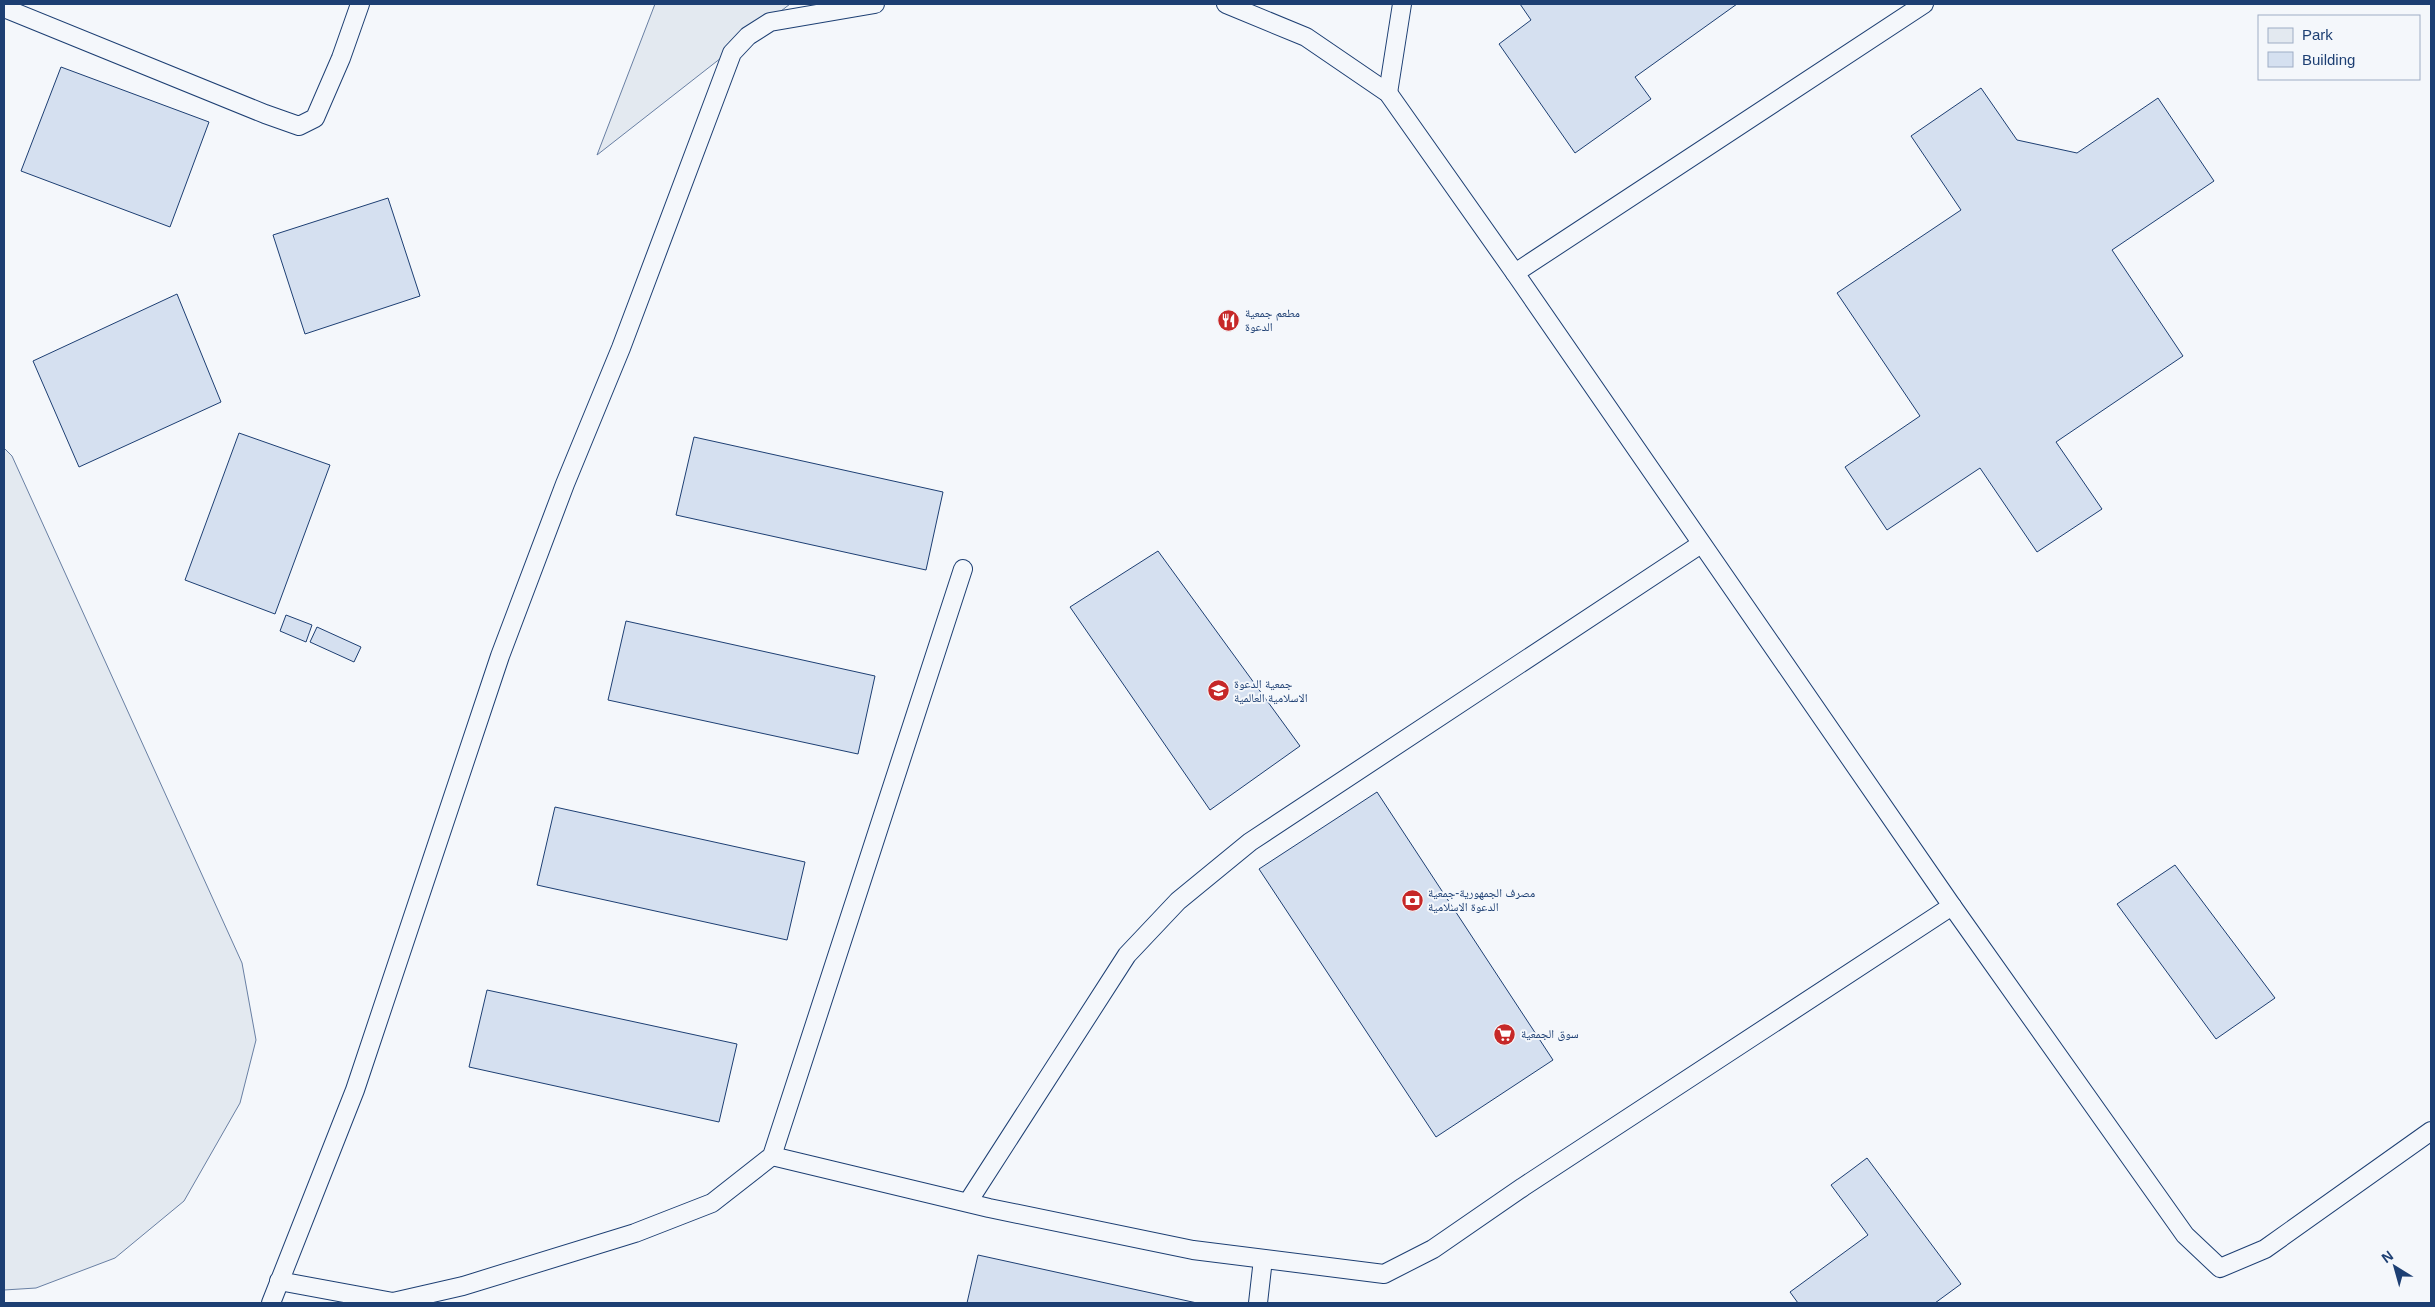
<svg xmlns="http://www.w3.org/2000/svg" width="2435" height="1307" font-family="Helvetica,'Noto Naskh Arabic',sans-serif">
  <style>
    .green { fill: #e3e9f0; stroke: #687fa3 }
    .building { fill: #d5e0f0; stroke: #1d3f73 }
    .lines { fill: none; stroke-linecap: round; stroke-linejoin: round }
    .service-casing { stroke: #1d3f73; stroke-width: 20 }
    .service { stroke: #f4f7fb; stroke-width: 18 }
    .labels { text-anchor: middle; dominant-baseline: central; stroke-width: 4; stroke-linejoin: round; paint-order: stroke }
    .poi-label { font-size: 12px; fill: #1d3f73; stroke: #f4f7fb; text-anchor: start }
  </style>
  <rect width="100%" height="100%" fill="#f4f7fb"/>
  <g class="green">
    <polygon points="655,4 790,4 597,155"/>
    <polygon points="4,448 12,456 242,963 256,1040 240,1103 184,1201 115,1258 36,1288 4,1290"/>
  </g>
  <g class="building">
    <polygon points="1520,4 1737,4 1635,77 1651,99 1575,153 1499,44 1531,20"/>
    <polygon points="61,67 209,122 170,227 21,171"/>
    <polygon points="1981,88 2017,140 2077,153 2158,98 2214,181 2112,250 2183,356 2056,442 2102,509 2037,552 1980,468 1887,530 1845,467 1920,416 1837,293 1961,210 1911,136"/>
    <polygon points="388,198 420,296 305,334 273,235"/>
    <polygon points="177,294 221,402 79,467 33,361"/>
    <polygon points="239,433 330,465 275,614 185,580"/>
    <polygon points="694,437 943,492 926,570 676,515"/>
    <polygon points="1158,551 1300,746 1210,810 1070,607"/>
    <polygon points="286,615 312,625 306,642 280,631"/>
    <polygon points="626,621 875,676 858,754 608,700"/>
    <polygon points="317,627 361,647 354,662 310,642"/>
    <polygon points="1377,792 1553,1060 1436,1137 1259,869"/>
    <polygon points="555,807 805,862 787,940 537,885"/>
    <polygon points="2175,865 2275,998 2216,1039 2117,904"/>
    <polygon points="487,990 737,1044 719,1122 469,1067"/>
    <polygon points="1867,1158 1961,1284 1935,1303 1798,1303 1790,1292 1868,1235 1831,1185"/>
    <polygon points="978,1255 1197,1303 967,1303"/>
  </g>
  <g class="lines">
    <defs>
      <g id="service">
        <polyline points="1226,4 1306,37 1388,93 1515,273 1952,906 2185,1235 2220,1268 2265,1249 2431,1131"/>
        <polyline points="4,8 265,114 299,126 315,118 341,58 360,4"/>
        <polyline points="1388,93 1402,4"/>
        <polyline points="1515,273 1924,4"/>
        <polyline points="772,1156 989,1208 1193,1250 1384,1274 1433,1249 1523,1187 1952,906"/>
        <polyline points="968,1202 1127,955 1178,901 1250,842 1701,544"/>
        <polyline points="279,1281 393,1302 463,1286 635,1233 712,1203 772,1156 963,569"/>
        <polyline points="271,1303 355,1090 500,656 565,484 621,348 732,53 748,36 770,22 875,4"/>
        <polyline points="1258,1303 1263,1259"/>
      </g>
    </defs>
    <use href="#service" class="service-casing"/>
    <use href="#service" class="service"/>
  </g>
  <defs>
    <symbol id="restaurant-disc" viewBox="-11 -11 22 22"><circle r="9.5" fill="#c62828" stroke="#f4f7fb"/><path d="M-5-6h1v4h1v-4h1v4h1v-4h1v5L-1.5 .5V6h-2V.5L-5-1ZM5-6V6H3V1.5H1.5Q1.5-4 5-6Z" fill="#fff"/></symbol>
    <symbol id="university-disc" viewBox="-11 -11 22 22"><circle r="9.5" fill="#c62828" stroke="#f4f7fb"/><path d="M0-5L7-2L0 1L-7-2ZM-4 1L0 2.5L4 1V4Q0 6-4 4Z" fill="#fff"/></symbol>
    <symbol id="bank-disc" viewBox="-11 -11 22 22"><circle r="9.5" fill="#c62828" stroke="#f4f7fb"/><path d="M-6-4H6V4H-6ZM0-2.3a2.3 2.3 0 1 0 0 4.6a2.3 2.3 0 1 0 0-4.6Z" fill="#fff"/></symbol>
    <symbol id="supermarket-disc" viewBox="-11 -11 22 22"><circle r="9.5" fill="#c62828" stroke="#f4f7fb"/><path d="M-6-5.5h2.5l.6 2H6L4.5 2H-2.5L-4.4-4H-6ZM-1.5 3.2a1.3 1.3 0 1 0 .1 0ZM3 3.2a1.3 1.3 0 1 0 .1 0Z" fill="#fff"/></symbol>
  </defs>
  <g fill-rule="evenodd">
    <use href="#restaurant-disc" x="1216" y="308" width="25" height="25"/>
    <use href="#university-disc" x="1206" y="678" width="25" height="25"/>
    <use href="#bank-disc" x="1400" y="888" width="25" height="25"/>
    <use href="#supermarket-disc" x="1492" y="1022" width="25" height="25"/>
  </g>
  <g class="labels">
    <g class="poi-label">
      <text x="1245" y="313">مطعم جمعية<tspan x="1245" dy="14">الدعوة</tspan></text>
      <text x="1234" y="684">جمعية الدعوة<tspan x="1234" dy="14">الاسلامية العالمية</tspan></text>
      <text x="1428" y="893">مصرف الجمهورية-جمعية<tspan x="1428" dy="14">الدعوة الاسلامية</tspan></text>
      <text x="1521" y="1034">سوق الجمعية</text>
    </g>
  </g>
  <rect width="2435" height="1307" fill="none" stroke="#1d3f73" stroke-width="10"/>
  <rect x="2258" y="15" width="162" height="65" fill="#f4f7fb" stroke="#9eadc5"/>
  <rect x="2268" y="28" width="25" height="15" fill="#e3e9f0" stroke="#9eadc5"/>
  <text x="2302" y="40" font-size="15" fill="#1d3f73">Park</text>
  <rect x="2268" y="52" width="25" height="15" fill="#d5e0f0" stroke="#9eadc5"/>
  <text x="2302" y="65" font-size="15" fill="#1d3f73">Building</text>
  <g transform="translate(2395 1267) rotate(323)" stroke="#f4f7fb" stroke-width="4" paint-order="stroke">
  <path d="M0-4L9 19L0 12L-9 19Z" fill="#1d3f73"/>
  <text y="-8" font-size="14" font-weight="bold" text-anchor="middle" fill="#1d3f73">N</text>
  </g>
</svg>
